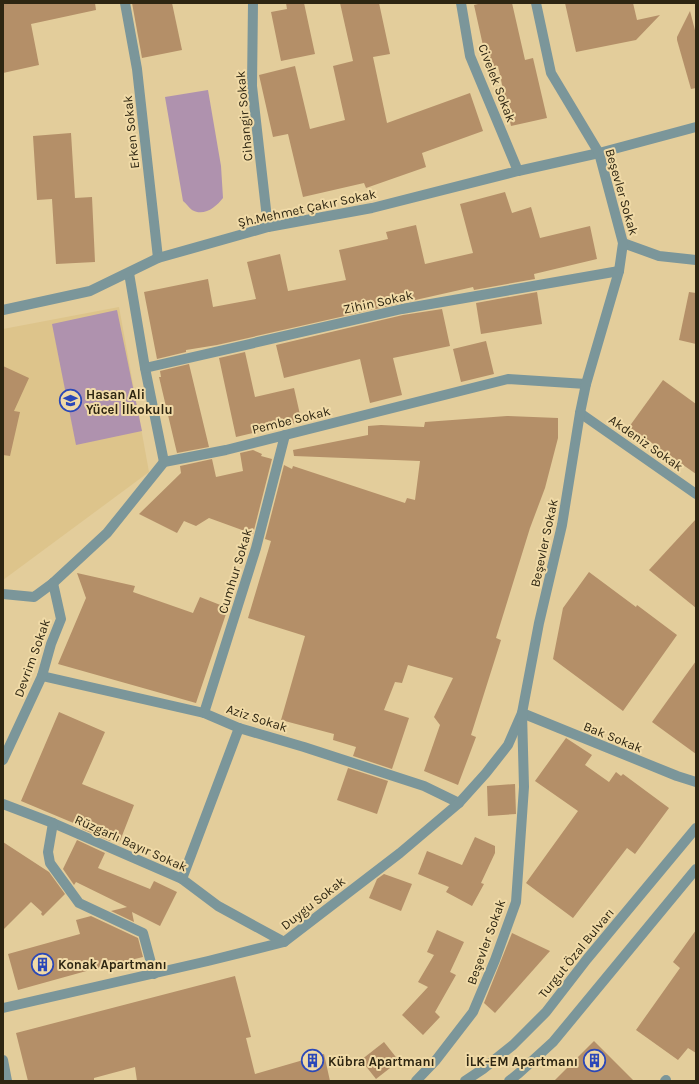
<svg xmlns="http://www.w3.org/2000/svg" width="699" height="1084" font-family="Karla,sans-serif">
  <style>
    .built { fill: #ddc48b }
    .green { fill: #af92ae }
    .building { fill: #b48f68 }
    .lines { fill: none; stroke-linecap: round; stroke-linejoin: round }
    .minor { stroke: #7b969a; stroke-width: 10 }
    .tertiary { stroke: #7b969a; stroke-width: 10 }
    .labels { text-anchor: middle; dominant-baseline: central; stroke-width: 4; stroke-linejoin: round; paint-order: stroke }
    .street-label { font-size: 13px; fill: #2e2612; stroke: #f0daa7 }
    .poi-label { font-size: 13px; font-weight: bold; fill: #2e2612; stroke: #f0daa7; text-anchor: start }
  </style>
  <rect width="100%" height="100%" fill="#e3cd9b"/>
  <polygon class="built" points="119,307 149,472 3,580 3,329"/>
  <g class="green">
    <path d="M208,90l13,76 2,32c-7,9 -19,19 -31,12 -3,-2 -6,-7 -9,-9l-18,-104z"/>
    <polygon points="117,310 142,431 76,445 52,324"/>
  </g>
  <g class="building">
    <polygon points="3,3 95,3 96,10 31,24 39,65 3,73"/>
    <polygon points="132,3 172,3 182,50 142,58"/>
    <polygon points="286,3 304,3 315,54 281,61 271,12 287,9"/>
    <polygon points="340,3 379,3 390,54 373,57 387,123 470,93 483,131 422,153 426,167 366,188 364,183 303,197 288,134 273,137 259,75 295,66 310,129 345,120 333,66 353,61"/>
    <polygon points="482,3 512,3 525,60 533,58 547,118 511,126 498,66 488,68 474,5"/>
    <polygon points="565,3 633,3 637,20 660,15 636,40 576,52"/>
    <polygon points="690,11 696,34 696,88 691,89 677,40 677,37"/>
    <polygon points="71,133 75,198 92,197 95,262 56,264 52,199 37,200 33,136"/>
    <polygon points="505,192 512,213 531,207 540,238 590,226 597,259 534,274 535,279 474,290 473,287 217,345 186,350 186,352 157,359 144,292 208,279 213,307 256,299 247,262 280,254 288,291 346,280 339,250 388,239 386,232 416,225 425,264 473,253 460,204"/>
    <polygon points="537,292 542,324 481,334 476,303"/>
    <polygon points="689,292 696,293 696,344 679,340"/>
    <polygon points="442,309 450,346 393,358 402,395 370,403 360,359 284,378 276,345 403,315"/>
    <polygon points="486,341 494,374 461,382 453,349"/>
    <polygon points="245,352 255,397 294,388 301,419 295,421 295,423 236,437 219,358"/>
    <polygon points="189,364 209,447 177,453 159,377 161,377 160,371"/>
    <polygon points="3,366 29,378 14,411 20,412 10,456 3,455"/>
    <polygon points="663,380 696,404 696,474 629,427"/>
    <polygon points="507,416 558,418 558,438 545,488 530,528 496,638 501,640 471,735 476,737 458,785 424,771 440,725 434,717 453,678 408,665 402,683 395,682 384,710 409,718 392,769 353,756 356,747 333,740 334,734 281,720 305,636 248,618 271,541 265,539 284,465 292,469 293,466 405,503 407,498 415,500 420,461 294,456 293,450 368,435 368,426 381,425 424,427 425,422"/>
    <polygon points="253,450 262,454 261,456 272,459 253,534 209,518 196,526 184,521 177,533 139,514 181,473 180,466 212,459 216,477 243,471 240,453"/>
    <polygon points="696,519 696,608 649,570"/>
    <polygon points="589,572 636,607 637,605 677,635 623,711 553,659 563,608"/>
    <polygon points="77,573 135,586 133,592 193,613 200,597 228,608 196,703 58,664 86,598"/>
    <polygon points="696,661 696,754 652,722"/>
    <polygon points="59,712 105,732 82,784 134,805 120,841 112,837 110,841 82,829 83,827 21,801"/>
    <polygon points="566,738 592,755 585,765 609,782 616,772 621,776 623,774 669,808 635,854 627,848 573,918 526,883 578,811 535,781"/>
    <polygon points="348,768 388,781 377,814 337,800"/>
    <polygon points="515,784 516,814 488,816 487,786"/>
    <polygon points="475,837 495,846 495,853 481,883 484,884 472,906 446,892 449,887 418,874 427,851 462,865"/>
    <polygon points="77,840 105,853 98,868 150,889 154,881 177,892 160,926 132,912 134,922 111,911 127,907 76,882 74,885 63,869"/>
    <polygon points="3,842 49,872 65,894 43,916 41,914 42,912 31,902 3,930"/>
    <polygon points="384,874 412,884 401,911 369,898 377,879"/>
    <polygon points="91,916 138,938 143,957 90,970 18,990 8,954 80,934 76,920"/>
    <polygon points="437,930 464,942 450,972 456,975 435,1012 440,1017 423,1035 402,1015 428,987 418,982 434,955 427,952"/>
    <polygon points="696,930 696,1053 688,1048 678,1060 636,1030 680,968 673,962"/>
    <polygon points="512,933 550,951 495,1013 484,1003"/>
    <polygon points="235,976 251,1037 246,1038 255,1074 324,1054 330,1081 137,1081 135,1067 94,1078 94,1081 28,1081 16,1033"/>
    <polygon points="594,1041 634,1081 554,1081"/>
    <polygon points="384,1042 399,1061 376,1079 361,1060"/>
  </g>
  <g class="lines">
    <g class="minor">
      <polyline points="125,3 137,69 158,258"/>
      <polyline points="253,3 252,86 268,227"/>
      <polyline points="461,3 470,56 518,171"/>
      <polyline points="623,243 659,256 696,260"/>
      <polyline points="129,273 145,368 164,462"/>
      <polyline points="3,310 90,291 158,258 268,227 372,208 518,171 599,153 696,127"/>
      <polyline points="145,368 402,309 619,271"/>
      <polyline points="580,413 696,494"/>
      <polyline points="3,594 34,597 53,583 107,533 164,462 226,450 508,379 586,384"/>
      <polyline points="42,676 204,713 239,728 304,747 424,786 459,803"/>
      <polyline points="204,713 256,548 285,435"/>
      <polyline points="3,760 42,676 51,644 61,619 53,583"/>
      <polyline points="3,804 53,823 182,879 218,906 284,942"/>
      <polyline points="53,823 48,852 50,863 79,903 143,933 154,974"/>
      <polyline points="182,879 239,728"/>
      <polyline points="3,1008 208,961 284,942 400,853 459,803 486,773 508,745 522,713 677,776 696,782"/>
      <polyline points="3,1060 7,1081"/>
      <polyline points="416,1081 436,1060 473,1012 495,960 516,902 524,787 522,713 539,623 562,525 580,413 586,384 619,271 623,243 599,153 551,73 536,3"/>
      <polyline points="665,1081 666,1080"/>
    </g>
    <g class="tertiary">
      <polyline points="465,1081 483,1069 513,1045 546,1012 587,959 696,828"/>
      <polyline points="509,1081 519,1073 553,1042 696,869"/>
    </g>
  </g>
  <defs>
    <symbol id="school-ring" viewBox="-11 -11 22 22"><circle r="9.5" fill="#f0daa7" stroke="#2b48b8" stroke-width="1.5"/><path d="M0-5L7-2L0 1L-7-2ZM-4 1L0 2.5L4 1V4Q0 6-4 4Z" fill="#2b48b8"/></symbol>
    <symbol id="building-ring" viewBox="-11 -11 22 22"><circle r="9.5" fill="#f0daa7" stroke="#2b48b8" stroke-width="1.5"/><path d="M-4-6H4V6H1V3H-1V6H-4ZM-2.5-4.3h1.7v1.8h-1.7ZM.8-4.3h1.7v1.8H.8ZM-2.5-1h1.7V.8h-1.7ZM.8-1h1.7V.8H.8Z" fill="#2b48b8"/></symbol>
  </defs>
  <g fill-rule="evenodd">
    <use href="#school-ring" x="58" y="388" width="25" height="25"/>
    <use href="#building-ring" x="30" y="952" width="25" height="25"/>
    <use href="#building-ring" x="300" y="1048" width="25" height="25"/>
    <use href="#building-ring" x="582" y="1048" width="25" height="25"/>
  </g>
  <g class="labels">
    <g class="street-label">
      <text transform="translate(497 83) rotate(69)">Civelek Sokak</text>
      <text transform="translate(244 116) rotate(-95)">Cihangir Sokak</text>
      <text transform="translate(131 132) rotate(-96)">Erken Sokak</text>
      <text transform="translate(622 192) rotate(74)">Beşevler Sokak</text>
      <text transform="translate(307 208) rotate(-12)">Şh.Mehmet Çakır Sokak</text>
      <text transform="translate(378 302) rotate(-12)">Zihin Sokak</text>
      <text transform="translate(291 420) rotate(-14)">Pembe Sokak</text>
      <text transform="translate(646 443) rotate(35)">Akdeniz Sokak</text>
      <text transform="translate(544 543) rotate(-78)">Beşevler Sokak</text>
      <text transform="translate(235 571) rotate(-73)">Cumhur Sokak</text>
      <text transform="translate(32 658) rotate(-70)">Devrim Sokak</text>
      <text transform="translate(257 718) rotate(18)">Aziz Sokak</text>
      <text transform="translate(613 737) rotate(22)">Bak Sokak</text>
      <text transform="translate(131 843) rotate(24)">Rüzgarlı Bayır Sokak</text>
      <text transform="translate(313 903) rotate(-38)">Duygu Sokak</text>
      <text transform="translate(486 942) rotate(-70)">Beşevler Sokak</text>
      <text transform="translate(576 953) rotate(-51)">Turgut Özal Bulvarı</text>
    </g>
    <g class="poi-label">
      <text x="86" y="394">Hasan Ali<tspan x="86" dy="15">Yücel İlkokulu</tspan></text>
      <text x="58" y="964">Konak Apartmanı</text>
      <text x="328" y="1061">Kübra Apartmanı</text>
      <text x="578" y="1061" text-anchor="end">İLK-EM Apartmanı</text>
    </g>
  </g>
  <rect width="699" height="1084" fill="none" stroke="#2e2612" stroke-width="8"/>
</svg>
